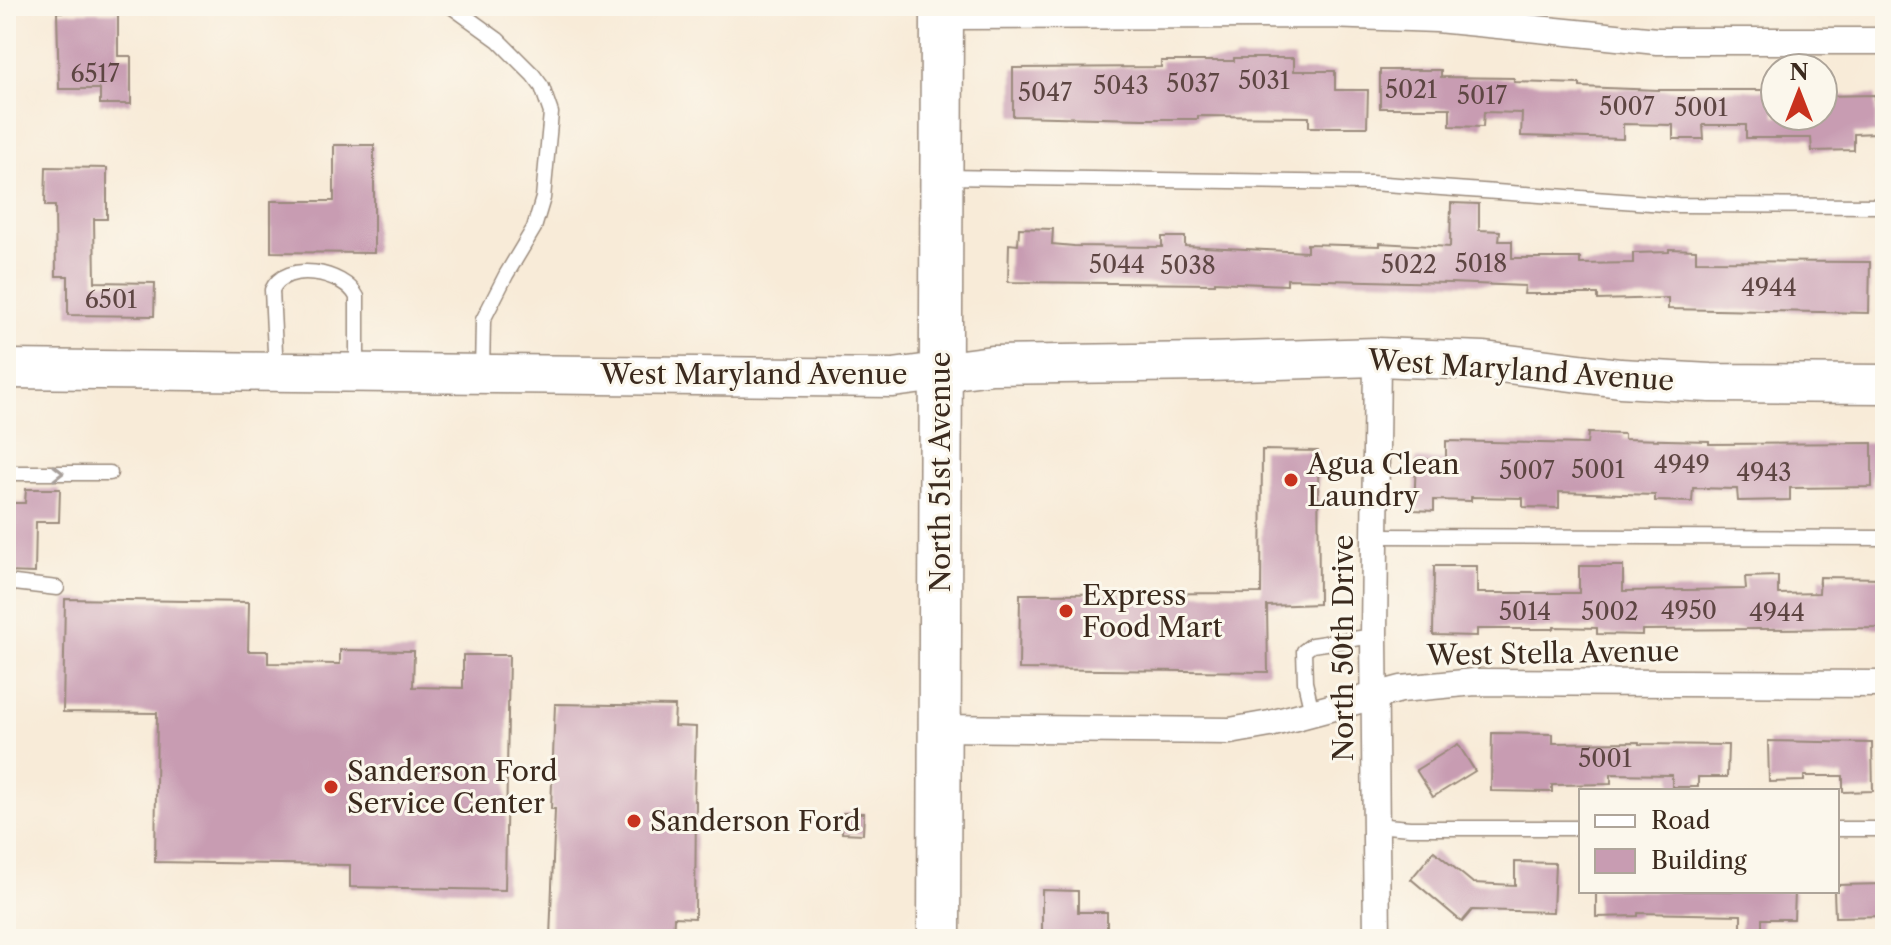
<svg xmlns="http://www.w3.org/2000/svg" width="1891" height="945" font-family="'Libre Caslon Text',serif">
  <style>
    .building { fill: #c89cb2 }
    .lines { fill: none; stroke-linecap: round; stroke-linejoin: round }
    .lane-casing { stroke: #9a8a7b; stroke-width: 17 }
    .street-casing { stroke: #9a8a7b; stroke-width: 29 }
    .secondary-casing { stroke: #9a8a7b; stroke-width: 41 }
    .primary-casing { stroke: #9a8a7b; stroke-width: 45 }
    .lane { stroke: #fff; stroke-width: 14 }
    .street { stroke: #fff; stroke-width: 26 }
    .secondary { stroke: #fff; stroke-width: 38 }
    .primary { stroke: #fff; stroke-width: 42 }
    .oneway { stroke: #a79f9a }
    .poi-dot { fill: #c8321e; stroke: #fbf7ec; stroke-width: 3 }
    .labels { text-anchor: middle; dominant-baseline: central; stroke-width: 6; stroke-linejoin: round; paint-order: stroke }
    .number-label { font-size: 24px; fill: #5e4643 }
    .street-label { font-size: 28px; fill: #3b2a1e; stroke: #fbf7ec }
    .poi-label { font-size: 28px; fill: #3b2a1e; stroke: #fbf7ec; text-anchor: start }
  </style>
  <rect width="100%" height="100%" fill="#fbf7ec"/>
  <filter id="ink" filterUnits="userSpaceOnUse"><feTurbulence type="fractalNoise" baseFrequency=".0125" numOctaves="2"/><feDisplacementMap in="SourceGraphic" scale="16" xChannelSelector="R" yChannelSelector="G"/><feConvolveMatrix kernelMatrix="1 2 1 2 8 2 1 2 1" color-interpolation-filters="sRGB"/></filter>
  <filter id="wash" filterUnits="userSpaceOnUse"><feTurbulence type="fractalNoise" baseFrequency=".006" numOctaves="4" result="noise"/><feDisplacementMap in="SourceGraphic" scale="32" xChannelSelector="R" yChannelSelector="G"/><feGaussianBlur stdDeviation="1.8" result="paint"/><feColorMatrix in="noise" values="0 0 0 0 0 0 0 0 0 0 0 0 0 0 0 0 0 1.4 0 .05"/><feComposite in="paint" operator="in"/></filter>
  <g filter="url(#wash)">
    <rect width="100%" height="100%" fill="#f8ebd8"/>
    <g id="blocks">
      <g class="building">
        <polygon points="57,12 118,12 118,56 131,56 131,104 100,104 100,89 59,89"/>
        <polygon points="1234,58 1294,58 1294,71 1335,71 1335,90 1368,90 1367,127 1309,127 1309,117 1198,116 1198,119 1143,119 1013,116 1013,68 1161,67 1161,61 1234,61"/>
        <polygon points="1380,70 1441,70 1441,77 1514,78 1514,82 1580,84 1580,87 1659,90 1775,90 1775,116 1823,116 1823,96 1875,95 1876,133 1854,134 1854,150 1812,151 1811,138 1746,138 1746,125 1703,125 1704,139 1673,139 1673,125 1623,124 1623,139 1521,136 1522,113 1484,112 1483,127 1450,126 1450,108 1380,108"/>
        <polygon points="334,145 374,145 374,253 271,252 271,201 334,201"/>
        <polygon points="46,167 107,168 107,219 94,219 95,282 155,283 154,316 68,315 68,276 56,276 55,206 45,206"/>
        <polygon points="1451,203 1479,204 1479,230 1500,231 1499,241 1512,241 1512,258 1580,258 1580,264 1633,263 1633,253 1669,252 1669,249 1696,250 1696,261 1870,262 1869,313 1668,309 1668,298 1598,300 1598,294 1524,294 1525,286 1449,283 1287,279 1287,285 1215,282 1215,284 1008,282 1009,244 1018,245 1019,228 1053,229 1052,244 1074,246 1162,247 1162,237 1185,237 1185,246 1307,252 1307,244 1380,246 1380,243 1450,247"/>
        <polygon points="1588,433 1624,434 1624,439 1709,441 1709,444 1872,443 1872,487 1790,488 1790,500 1738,501 1737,489 1693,488 1692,502 1655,501 1655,495 1559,492 1559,508 1523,507 1523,498 1471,497 1471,501 1434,500 1434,511 1414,510 1416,459 1446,460 1446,441 1587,444"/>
        <polygon points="1262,450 1318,451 1319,604 1267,606 1268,672 1019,669 1020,594 1261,593"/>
        <polygon points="26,489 60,489 59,522 36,522 35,573 6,572 6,503 25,503"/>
        <polygon points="1434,566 1477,566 1477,593 1579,593 1579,566 1623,566 1623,591 1746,589 1745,577 1778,576 1778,594 1819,593 1820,577 1885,578 1885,628 1642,630 1642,635 1597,634 1597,628 1554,627 1554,629 1477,629 1477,636 1433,635"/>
        <polygon points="65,599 249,602 248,651 268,651 268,663 340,664 340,650 414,651 413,687 463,688 463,655 509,655 505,890 350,887 350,865 155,862 157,713 63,712"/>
        <polygon points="555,704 675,706 674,726 696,727 694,801 696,801 695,918 674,917 673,939 550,938 555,809 551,809"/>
        <polygon points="1492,733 1553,734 1553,743 1639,742 1639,744 1728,745 1727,777 1698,777 1698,787 1672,787 1672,775 1611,774 1611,784 1552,785 1552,792 1491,791"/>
        <polygon points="1768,741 1872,743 1873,791 1843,792 1843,776 1804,776 1804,781 1769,782"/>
        <polygon points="1458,744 1475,771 1433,797 1416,770"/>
        <polygon points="843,813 864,813 863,834 842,833"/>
        <polygon points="1434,851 1473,883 1515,885 1515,862 1555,863 1553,912 1472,910 1462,922 1411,879"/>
        <polygon points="1885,884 1885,916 1835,917 1834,891 1837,891 1837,885"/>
        <polygon points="1042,890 1078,891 1078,912 1107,912 1107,939 1042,939"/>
        <polygon points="1596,891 1795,891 1794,919 1762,919 1762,931 1741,930 1741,915 1638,913 1638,916 1596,917"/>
      </g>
    </g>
  </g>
  <g filter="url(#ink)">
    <use href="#blocks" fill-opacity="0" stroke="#9a8a7b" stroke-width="2"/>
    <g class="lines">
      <defs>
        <g id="lane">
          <polyline points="451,6 498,40 533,75 542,87 551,113 543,198 534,228 506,275 483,320 482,374"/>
          <polyline points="945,177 1371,183 1678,205 1885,206"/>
          <path d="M276,372l-4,-82c13,-30 72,-19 85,7v72"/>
          <polyline points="6,473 110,473"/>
          <polyline points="1376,536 1885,538"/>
          <polyline points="6,582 57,588"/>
          <polyline points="1312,712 1305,682 1304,651 1312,645 1374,636"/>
          <polyline points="1374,825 1410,828 1581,828"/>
          <polyline points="1837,829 1885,829"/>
        </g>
        <g id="street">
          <polyline points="942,16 1328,15 1437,19 1657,41 1885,41"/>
          <polyline points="939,728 1230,731 1270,724 1401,689 1475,682 1885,684"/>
          <polyline points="1377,939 1374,636 1377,357"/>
        </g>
        <polyline id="secondary" points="6,369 893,378 992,365 1208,362 1377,357 1484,361 1620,378 1710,383 1885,384"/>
        <polyline id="primary" points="939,939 942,6"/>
      </defs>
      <use href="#lane" class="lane-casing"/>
      <use href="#street" class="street-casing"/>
      <use href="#secondary" class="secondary-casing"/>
      <use href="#primary" class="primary-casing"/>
      <use href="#lane" class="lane"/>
      <use href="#street" class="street"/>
      <use href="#secondary" class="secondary"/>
      <use href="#primary" class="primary"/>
    </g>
    <defs><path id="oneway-chevron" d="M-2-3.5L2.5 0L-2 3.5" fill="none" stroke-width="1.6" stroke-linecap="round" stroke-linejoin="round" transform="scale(2)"/></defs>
    <use class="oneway" href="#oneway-chevron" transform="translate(58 473)"/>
  </g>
  <g class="poi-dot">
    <circle cx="1291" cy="480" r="8"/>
    <circle cx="1066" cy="611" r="8"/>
    <circle cx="331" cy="787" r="8"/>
    <circle cx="634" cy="821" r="8"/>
  </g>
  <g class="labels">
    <g class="number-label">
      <text x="95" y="73">6517</text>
      <text x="1264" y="80">5031</text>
      <text x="1193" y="83">5037</text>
      <text x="1121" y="85">5043</text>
      <text x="1411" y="89">5021</text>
      <text x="1045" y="92">5047</text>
      <text x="1482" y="95">5017</text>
      <text x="1627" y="106">5007</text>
      <text x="1701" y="107">5001</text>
      <text x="1481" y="263">5018</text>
      <text x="1117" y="264">5044</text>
      <text x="1409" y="264">5022</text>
      <text x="1188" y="265">5038</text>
      <text x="1769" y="287">4944</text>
      <text x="111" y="299">6501</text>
      <text x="1682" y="464">4949</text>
      <text x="1598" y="469">5001</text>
      <text x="1527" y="470">5007</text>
      <text x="1764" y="472">4943</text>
      <text x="1689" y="610">4950</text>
      <text x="1525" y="611">5014</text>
      <text x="1610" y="611">5002</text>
      <text x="1777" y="612">4944</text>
      <text x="1605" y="758">5001</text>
    </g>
    <g class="street-label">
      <text transform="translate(1521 370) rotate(4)">West Maryland Avenue</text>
      <text x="754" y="374">West Maryland Avenue</text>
      <text transform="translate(940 472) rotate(-90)">North 51st Avenue</text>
      <text transform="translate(1343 648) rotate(-90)">North 50th Drive</text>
      <text transform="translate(1553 653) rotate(-1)">West Stella Avenue</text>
    </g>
    <g class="poi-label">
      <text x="1307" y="464">Agua Clean<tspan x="1307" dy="32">Laundry</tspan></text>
      <text x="1082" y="595">Express<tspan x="1082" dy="32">Food Mart</tspan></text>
      <text x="347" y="771">Sanderson Ford<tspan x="347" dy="32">Service Center</tspan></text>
      <text x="650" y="821">Sanderson Ford</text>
    </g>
  </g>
  <rect width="1891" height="945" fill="none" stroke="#fbf7ec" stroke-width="32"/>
  <rect x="1579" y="789" width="260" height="104" fill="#fbf7ec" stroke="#aea59a" stroke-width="2"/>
  <rect x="1595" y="815" width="40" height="12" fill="#ffffff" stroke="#aea59a" stroke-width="2"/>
  <text x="1651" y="829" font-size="24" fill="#3b2a1e">Road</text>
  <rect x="1595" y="849" width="40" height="24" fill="#c89cb2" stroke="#aea59a" stroke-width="2"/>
  <text x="1651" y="869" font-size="24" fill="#3b2a1e">Building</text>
  <g transform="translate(1799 92)"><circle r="38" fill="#fbf7ec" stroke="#aea59a" stroke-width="2"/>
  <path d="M0-6L14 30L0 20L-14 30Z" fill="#c8321e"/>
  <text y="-12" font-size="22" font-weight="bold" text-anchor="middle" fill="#3b2a1e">N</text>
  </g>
</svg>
